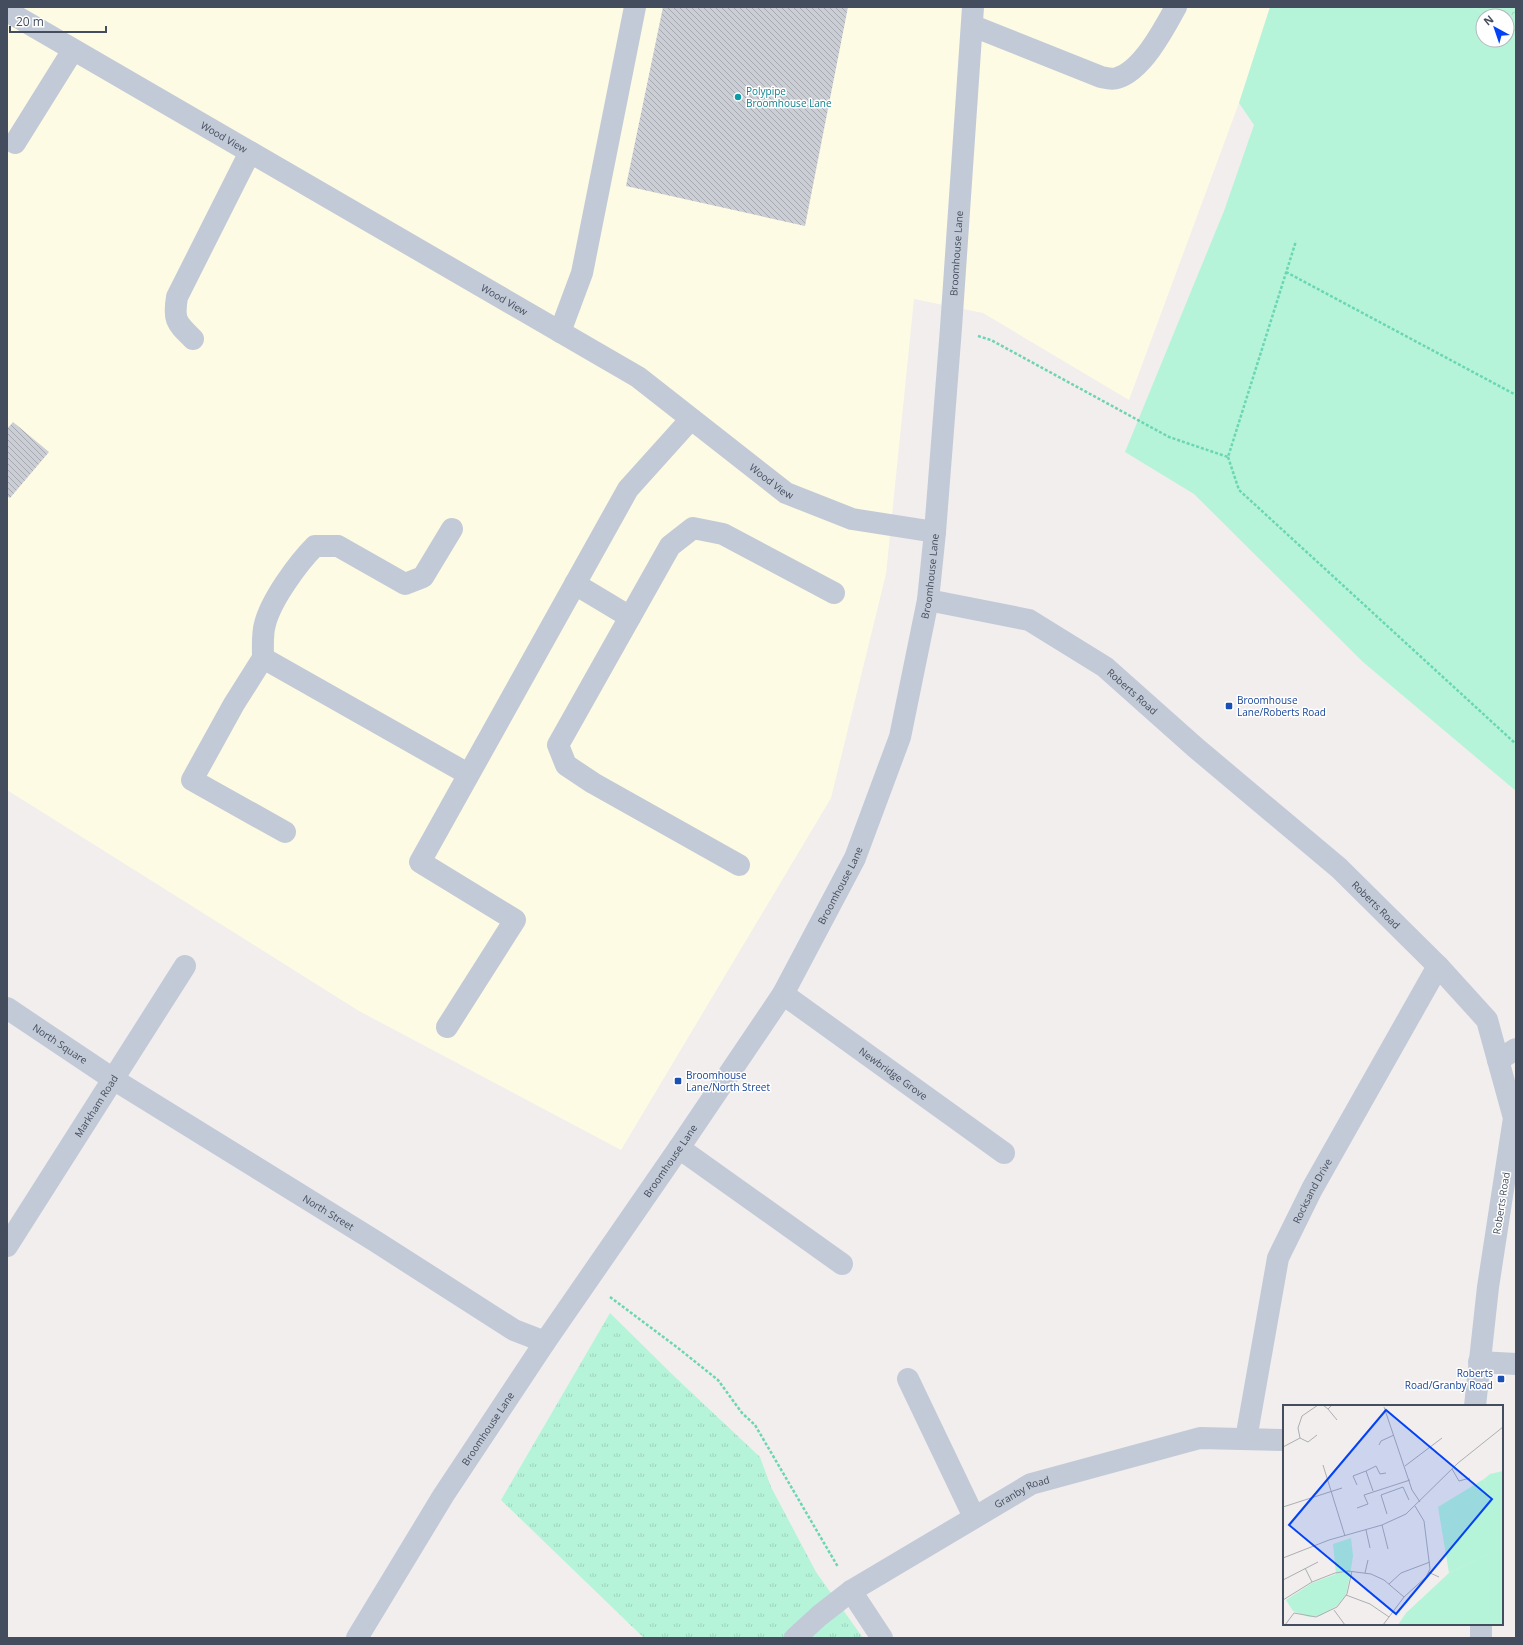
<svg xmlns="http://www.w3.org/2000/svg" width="1523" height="1645" font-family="'Open Sans',sans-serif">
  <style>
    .commercial { fill: #fefbe4 }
    .grass { fill: url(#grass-tufts) }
    .forest { fill: url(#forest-crowns) }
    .green { fill: #b6f4d9 }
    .building { fill: url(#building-back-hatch) }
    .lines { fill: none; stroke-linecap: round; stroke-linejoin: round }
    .path { stroke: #6ad6b3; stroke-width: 2.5; stroke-dasharray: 3 2; stroke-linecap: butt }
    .minor { stroke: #c2cad7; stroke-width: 22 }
    .culture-dot { fill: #0f9aa8; stroke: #fff; stroke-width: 1.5 }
    .transit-dot { fill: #1a4fb4; stroke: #fff; stroke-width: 1.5 }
    .labels { text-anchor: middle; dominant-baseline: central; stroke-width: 3; stroke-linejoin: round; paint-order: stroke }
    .culture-label { font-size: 10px; fill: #0d838f; stroke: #fff; text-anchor: start }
    .street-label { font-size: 10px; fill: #444d5d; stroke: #fff }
    .transit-label { font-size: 10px; fill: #164399; stroke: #fff; text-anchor: start }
    .inset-road { fill: none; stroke: #acaeb3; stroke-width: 1 }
    .view { fill: #0343f5; fill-opacity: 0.15; stroke: #0343f5; stroke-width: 2 }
    .inset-edge { fill: none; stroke: #444d5d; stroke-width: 2 }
  </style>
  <defs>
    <pattern id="grass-tufts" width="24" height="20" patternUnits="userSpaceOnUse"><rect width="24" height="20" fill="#b6f4d9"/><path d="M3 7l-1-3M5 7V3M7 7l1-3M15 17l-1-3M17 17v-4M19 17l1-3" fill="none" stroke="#9ed3bd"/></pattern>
    <pattern id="forest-crowns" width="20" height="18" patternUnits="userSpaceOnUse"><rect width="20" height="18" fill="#b6f4d9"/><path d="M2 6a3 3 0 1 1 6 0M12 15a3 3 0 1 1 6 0" fill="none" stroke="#9ed3bd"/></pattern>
    <pattern id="building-back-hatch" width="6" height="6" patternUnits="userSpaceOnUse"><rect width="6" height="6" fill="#ccced6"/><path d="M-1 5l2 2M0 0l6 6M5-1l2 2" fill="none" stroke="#a7a9b1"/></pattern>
  </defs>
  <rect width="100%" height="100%" fill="#f1eeed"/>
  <polygon class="commercial" points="7,7 1270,7 1239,103 1129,400 983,313 914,299 886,574 831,798 621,1150 359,1011 7,790"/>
  <polygon class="grass" points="610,1313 676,1378 760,1457 771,1487 816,1572 863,1638 644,1638 501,1500"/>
  <polygon class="forest" points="1473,7 1516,7 1516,38 1507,31 1507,16 1486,16"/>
  <polygon class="green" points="1270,7 1473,7 1486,16 1483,16 1483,40 1507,40 1507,31 1516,38 1516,791 1363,662 1194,494 1125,452 1224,211 1254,125 1239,103"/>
  <g class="building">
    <polygon points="663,7 848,7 805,226 626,186"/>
    <polygon points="13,422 49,452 10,498 7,496 7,429"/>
  </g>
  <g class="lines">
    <g class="path">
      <polyline points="1286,272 1516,395"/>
      <polyline points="978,336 991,340 1169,437 1228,457 1296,241"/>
      <polyline points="1228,457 1239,490 1516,744"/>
      <polyline points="610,1297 678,1348 718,1380 742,1413 755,1425 838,1567"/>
    </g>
    <g class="minor">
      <path id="s1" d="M7,11l631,366 148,116 66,26 83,13"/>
      <path d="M973,26l128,51c5,1 11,3 16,1 25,-7 47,-49 59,-71"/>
      <polyline points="15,143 73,50"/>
      <polyline points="560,332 582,273 635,7"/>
      <path d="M193,339c-16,-16 -20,-18 -16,-42l73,-145"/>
      <polyline points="575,584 630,617"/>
      <path id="s2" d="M928,600l101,20 76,47 91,81 143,120 99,98 49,54 27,98 -26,169 -13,119"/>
      <path d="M263,658c0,-11 -1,-24 2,-34 6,-24 33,-61 50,-78h23l67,38 18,-7 29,-48"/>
      <polyline points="285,832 192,780 234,704 263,658 468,774"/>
      <polyline points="739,865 593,783 566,765 558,745 670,546 693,528 723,534 834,593"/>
      <path id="s3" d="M783,994l221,159"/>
      <path id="s4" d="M7,1008l106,71 262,162 139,89 31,12"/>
      <polyline points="447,1027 515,920 420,862 628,489 691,419"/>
      <polyline points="1498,1060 1516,1049"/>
      <polyline points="679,1148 842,1264"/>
      <path id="s5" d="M7,1246l178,-280"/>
      <polyline points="1479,1362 1516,1364"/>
      <polyline points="908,1379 974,1517"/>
      <path id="s6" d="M1246,1439l32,-181 34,-69 126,-223"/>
      <polyline points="851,1591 882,1638"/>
      <polyline points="1481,1624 1481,1638"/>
      <path id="s7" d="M357,1638l86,-142 102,-154 134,-194 104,-154 72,-136 45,-121 28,-137 7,-68 16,-204 22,-321"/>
      <path id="s8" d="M795,1638l24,-22 32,-25 180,-107 169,-46 84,2"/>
    </g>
  </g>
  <circle class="culture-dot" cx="738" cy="97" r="4"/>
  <g class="transit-dot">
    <rect x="1225" y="702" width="8" height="8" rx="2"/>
    <rect x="674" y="1077" width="8" height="8" rx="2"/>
    <rect x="1497" y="1375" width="8" height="8" rx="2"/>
  </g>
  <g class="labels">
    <g class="culture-label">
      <text x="746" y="91">Polypipe<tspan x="746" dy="12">Broomhouse Lane</tspan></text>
    </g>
    <g class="street-label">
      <text stroke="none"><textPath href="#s1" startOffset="251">Wood View</textPath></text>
      <text stroke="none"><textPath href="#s7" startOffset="1543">Broomhouse Lane</textPath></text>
      <text stroke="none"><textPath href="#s1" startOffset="575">Wood View</textPath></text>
      <text stroke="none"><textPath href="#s1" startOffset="899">Wood View</textPath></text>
      <text stroke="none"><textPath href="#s7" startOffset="1219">Broomhouse Lane</textPath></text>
      <text stroke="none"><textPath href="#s2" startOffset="229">Roberts Road</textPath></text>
      <text stroke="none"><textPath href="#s7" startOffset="895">Broomhouse Lane</textPath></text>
      <text stroke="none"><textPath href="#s2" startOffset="553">Roberts Road</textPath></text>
      <text stroke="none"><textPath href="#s4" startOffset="64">North Square</textPath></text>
      <text stroke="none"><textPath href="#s3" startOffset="136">Newbridge Grove</textPath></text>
      <text stroke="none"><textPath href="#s5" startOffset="166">Markham Road</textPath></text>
      <text stroke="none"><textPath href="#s7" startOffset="571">Broomhouse Lane</textPath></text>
      <text stroke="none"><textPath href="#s6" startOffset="259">Rocksand Drive</textPath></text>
      <text transform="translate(1501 1203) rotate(-81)">Roberts Road</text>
      <text stroke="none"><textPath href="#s4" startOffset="381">North Street</textPath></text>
      <text stroke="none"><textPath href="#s7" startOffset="247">Broomhouse Lane</textPath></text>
      <text stroke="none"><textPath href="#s8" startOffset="271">Granby Road</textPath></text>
    </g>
    <g class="transit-label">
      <text x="1237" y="700">Broomhouse<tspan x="1237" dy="12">Lane/Roberts Road</tspan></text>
      <text x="686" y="1075">Broomhouse<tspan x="686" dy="12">Lane/North Street</tspan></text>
      <text x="1493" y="1373" text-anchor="end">Roberts<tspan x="1493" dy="12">Road/Granby Road</tspan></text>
    </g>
  </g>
  <g transform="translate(1283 1405)">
    <rect width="220" height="220" fill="#f1eeed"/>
    <path d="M68,133l2,18 -3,19 -4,20 -8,10 -18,11 -11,1 -16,-6 -7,-11 26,-17 24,-9 -3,-30z" fill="#b6f4d9"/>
    <path d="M220,66v154h-105l8,-12 43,-40 52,-25 -17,-69 6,-5z" fill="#b6f4d9"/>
    <path d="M201,74l18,69 -53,25 -11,-66zM24 199a6 6 0 1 1 12 0a6 6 0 1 1-12 0Z" fill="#b6f4d9"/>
    <path class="inset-road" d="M40,0l5,4 4,-4M101,2l28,83 8,12M45,4l9,11M34,30l-9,7 -8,-4 -2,-10 4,-12 16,-11M96,40l2,-4 13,-6M0,42l17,-9M40,60l22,71M122,61l37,-28M169,64l7,12 11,-3M83,66l10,-5 4,8 6,-1M74,80l-4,-9 13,-5 7,20M0,102l59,-19M74,103l11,-4 -4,-9 46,-15M104,109l-6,-19 22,-8 6,13M99,120l6,24M83,125l4,18M0,153l46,-18 53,-15 24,-11 52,-51 45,-36M22,163l7,14M145,167l11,5M82,168l3,-13M0,175l35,-18M106,179l12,-11 29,-11M63,190l24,9 19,13M0,195l29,-18 23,-9 13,-2 23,3 13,6 20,17M51,205l11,15M2,220l9,-12 22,4 21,-10 10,-13 5,-23M100,220l21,-28 22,-20 4,-8 -6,-48 -9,-15"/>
    <path class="view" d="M103,5l106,89 -96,115 -107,-89z"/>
    <rect width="220" height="220" class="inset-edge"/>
  </g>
  <rect width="1523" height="1645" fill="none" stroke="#444d5d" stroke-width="16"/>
  <g transform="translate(1495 28) rotate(320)"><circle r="19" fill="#ffffff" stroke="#b4b8be"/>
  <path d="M0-3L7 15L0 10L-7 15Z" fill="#0343f5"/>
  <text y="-6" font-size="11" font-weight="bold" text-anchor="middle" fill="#444d5d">N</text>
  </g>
  <path d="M10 26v6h96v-6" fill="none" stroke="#444d5d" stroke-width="2"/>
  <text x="16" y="26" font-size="12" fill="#444d5d" stroke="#ffffff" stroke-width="3" paint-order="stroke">20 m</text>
</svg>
